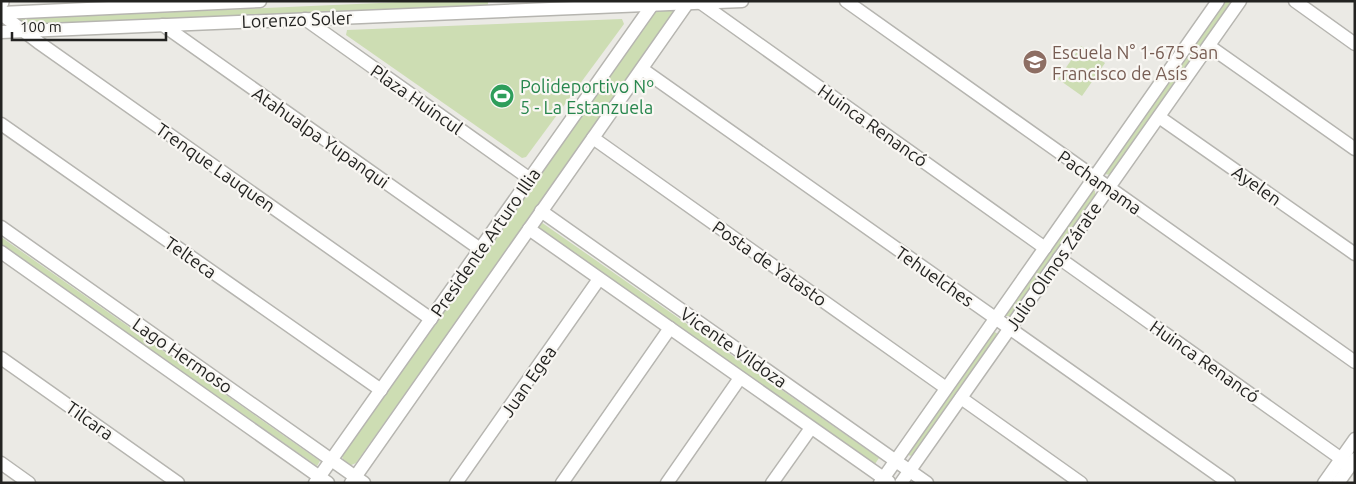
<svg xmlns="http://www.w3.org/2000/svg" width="1356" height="484" font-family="Ubuntu,sans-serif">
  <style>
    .green { fill: #cdddb3 }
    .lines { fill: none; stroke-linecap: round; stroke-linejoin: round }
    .minor-casing { stroke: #b6b5b0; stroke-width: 15 }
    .major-casing { stroke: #b6b5b0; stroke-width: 18 }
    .minor { stroke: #fff; stroke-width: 12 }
    .major { stroke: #fff; stroke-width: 15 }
    .labels { text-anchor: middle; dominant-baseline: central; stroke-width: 4.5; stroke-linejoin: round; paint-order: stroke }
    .street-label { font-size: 18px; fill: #232321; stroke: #f9f7f3 }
    .education-label { font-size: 18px; fill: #785e54; stroke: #f9f7f3; text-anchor: start }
    .leisure-label { font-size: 18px; fill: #27864d; stroke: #f9f7f3; text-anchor: start }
  </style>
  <rect width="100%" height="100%" fill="#ebeae5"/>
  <g class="green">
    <polygon points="425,1 488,1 488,6 21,25 13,19"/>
    <polygon points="1225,1 1232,1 1112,173 1110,175 1105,174 1106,169"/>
    <polygon points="657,10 673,10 674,12 672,18 356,463 349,466 343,461 342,455 654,13"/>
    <polygon points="622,19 624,24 526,157 522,158 346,35 347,30"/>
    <polygon points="1081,46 1105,63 1082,96 1058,79"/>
    <polygon points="1091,190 1095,191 1095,195 1012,316 1006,316 1005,315"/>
    <polygon points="541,222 879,458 875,464 537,227"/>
    <polygon points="1,237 320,461 317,466 1,245"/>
    <polygon points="993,331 998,334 914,454 910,456 908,454"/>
  </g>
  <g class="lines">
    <defs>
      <g id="minor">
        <polyline points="846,1 1355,362"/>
        <polyline points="1295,1 1355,44"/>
        <polyline points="701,3 1045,248"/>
        <polyline points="1,13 260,1"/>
        <polyline points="1,14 38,42 431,319"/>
        <polyline points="305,19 530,179"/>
        <polyline points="163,25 480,249"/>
        <polyline points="1,32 742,1"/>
        <polyline points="1209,46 1355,149"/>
        <polyline points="642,69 1229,483"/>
        <polyline points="1159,117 1355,254"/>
        <polyline points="1,124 381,390"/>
        <polyline points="593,138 946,388"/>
        <polyline points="541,211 927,483"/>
        <polyline points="1,227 364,483"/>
        <polyline points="529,229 889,482"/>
        <polyline points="1,252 328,483"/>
        <polyline points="1059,258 1350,465"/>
        <polyline points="1,358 178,483"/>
        <polyline points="961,398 1081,483"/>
        <polyline points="1,463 29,483"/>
        <polyline points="315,483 655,1"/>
        <polyline points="351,483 689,1"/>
        <polyline points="456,483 599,279"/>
        <polyline points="562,483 670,328"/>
        <polyline points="667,483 740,378"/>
        <polyline points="772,483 811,428"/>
        <polyline points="880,483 1218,1"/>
        <polyline points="901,483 1240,1"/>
        <polyline points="1324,483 1355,439"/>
        <polyline points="1338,483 1355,459"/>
      </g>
      <polyline id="major" points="1,2 1,1"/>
    </defs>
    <use href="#minor" class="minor-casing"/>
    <use href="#major" class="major-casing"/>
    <use href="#minor" class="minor"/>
    <use href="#major" class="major"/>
  </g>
  <defs>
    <symbol id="school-disc" viewBox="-11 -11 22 22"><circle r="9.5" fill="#8d6e63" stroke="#f9f7f3"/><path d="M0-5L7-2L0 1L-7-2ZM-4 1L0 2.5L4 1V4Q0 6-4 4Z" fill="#fff"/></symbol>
    <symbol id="stadium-disc" viewBox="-11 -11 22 22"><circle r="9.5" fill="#2e9e5b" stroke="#f9f7f3"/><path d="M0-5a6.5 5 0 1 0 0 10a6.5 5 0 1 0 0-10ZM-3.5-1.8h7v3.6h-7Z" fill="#fff"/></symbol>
  </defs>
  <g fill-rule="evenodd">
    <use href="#school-disc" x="1021" y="48" width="28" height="28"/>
    <use href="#stadium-disc" x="488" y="82" width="28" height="28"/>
  </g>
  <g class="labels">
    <g class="street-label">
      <text transform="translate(297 19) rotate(-2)">Lorenzo Soler</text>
      <text transform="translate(417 99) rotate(35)">Plaza Huincul</text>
      <text transform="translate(873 125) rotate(35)">Huinca Renancó</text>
      <text transform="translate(321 137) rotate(35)">Atahualpa Yupanqui</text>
      <text transform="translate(216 167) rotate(35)">Trenque Lauquen</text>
      <text transform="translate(1100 182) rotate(35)">Pachamama</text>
      <text transform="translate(1257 185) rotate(35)">Ayelen</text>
      <text transform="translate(485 242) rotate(-55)">Presidente Arturo Illia</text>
      <text transform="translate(191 257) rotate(35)">Telteca</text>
      <text transform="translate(770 263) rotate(35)">Posta de Yatasto</text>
      <text transform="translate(1053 266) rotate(-55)">Julio Olmos Zárate</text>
      <text transform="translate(935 276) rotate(35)">Tehuelches</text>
      <text transform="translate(734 347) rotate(35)">Vicente Vildoza</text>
      <text transform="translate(183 355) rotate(35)">Lago Hermoso</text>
      <text transform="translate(1205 361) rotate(35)">Huinca Renancó</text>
      <text transform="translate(528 381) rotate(-55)">Juan Egea</text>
      <text transform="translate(90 420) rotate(35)">Tilcara</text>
    </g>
    <g class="education-label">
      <text x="1052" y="52">Escuela N° 1-675 San<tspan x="1052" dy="21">Francisco de Asís</tspan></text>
    </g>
    <g class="leisure-label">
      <text x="520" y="86">Polideportivo Nº<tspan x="520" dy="21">5 - La Estanzuela</tspan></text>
    </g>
  </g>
  <rect width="1356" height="484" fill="none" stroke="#232321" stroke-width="5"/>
  <path d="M12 32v8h154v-8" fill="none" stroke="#232321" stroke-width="2.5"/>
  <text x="20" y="32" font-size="15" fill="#232321" stroke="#f9f7f3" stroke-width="4" paint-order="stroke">100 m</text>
</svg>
